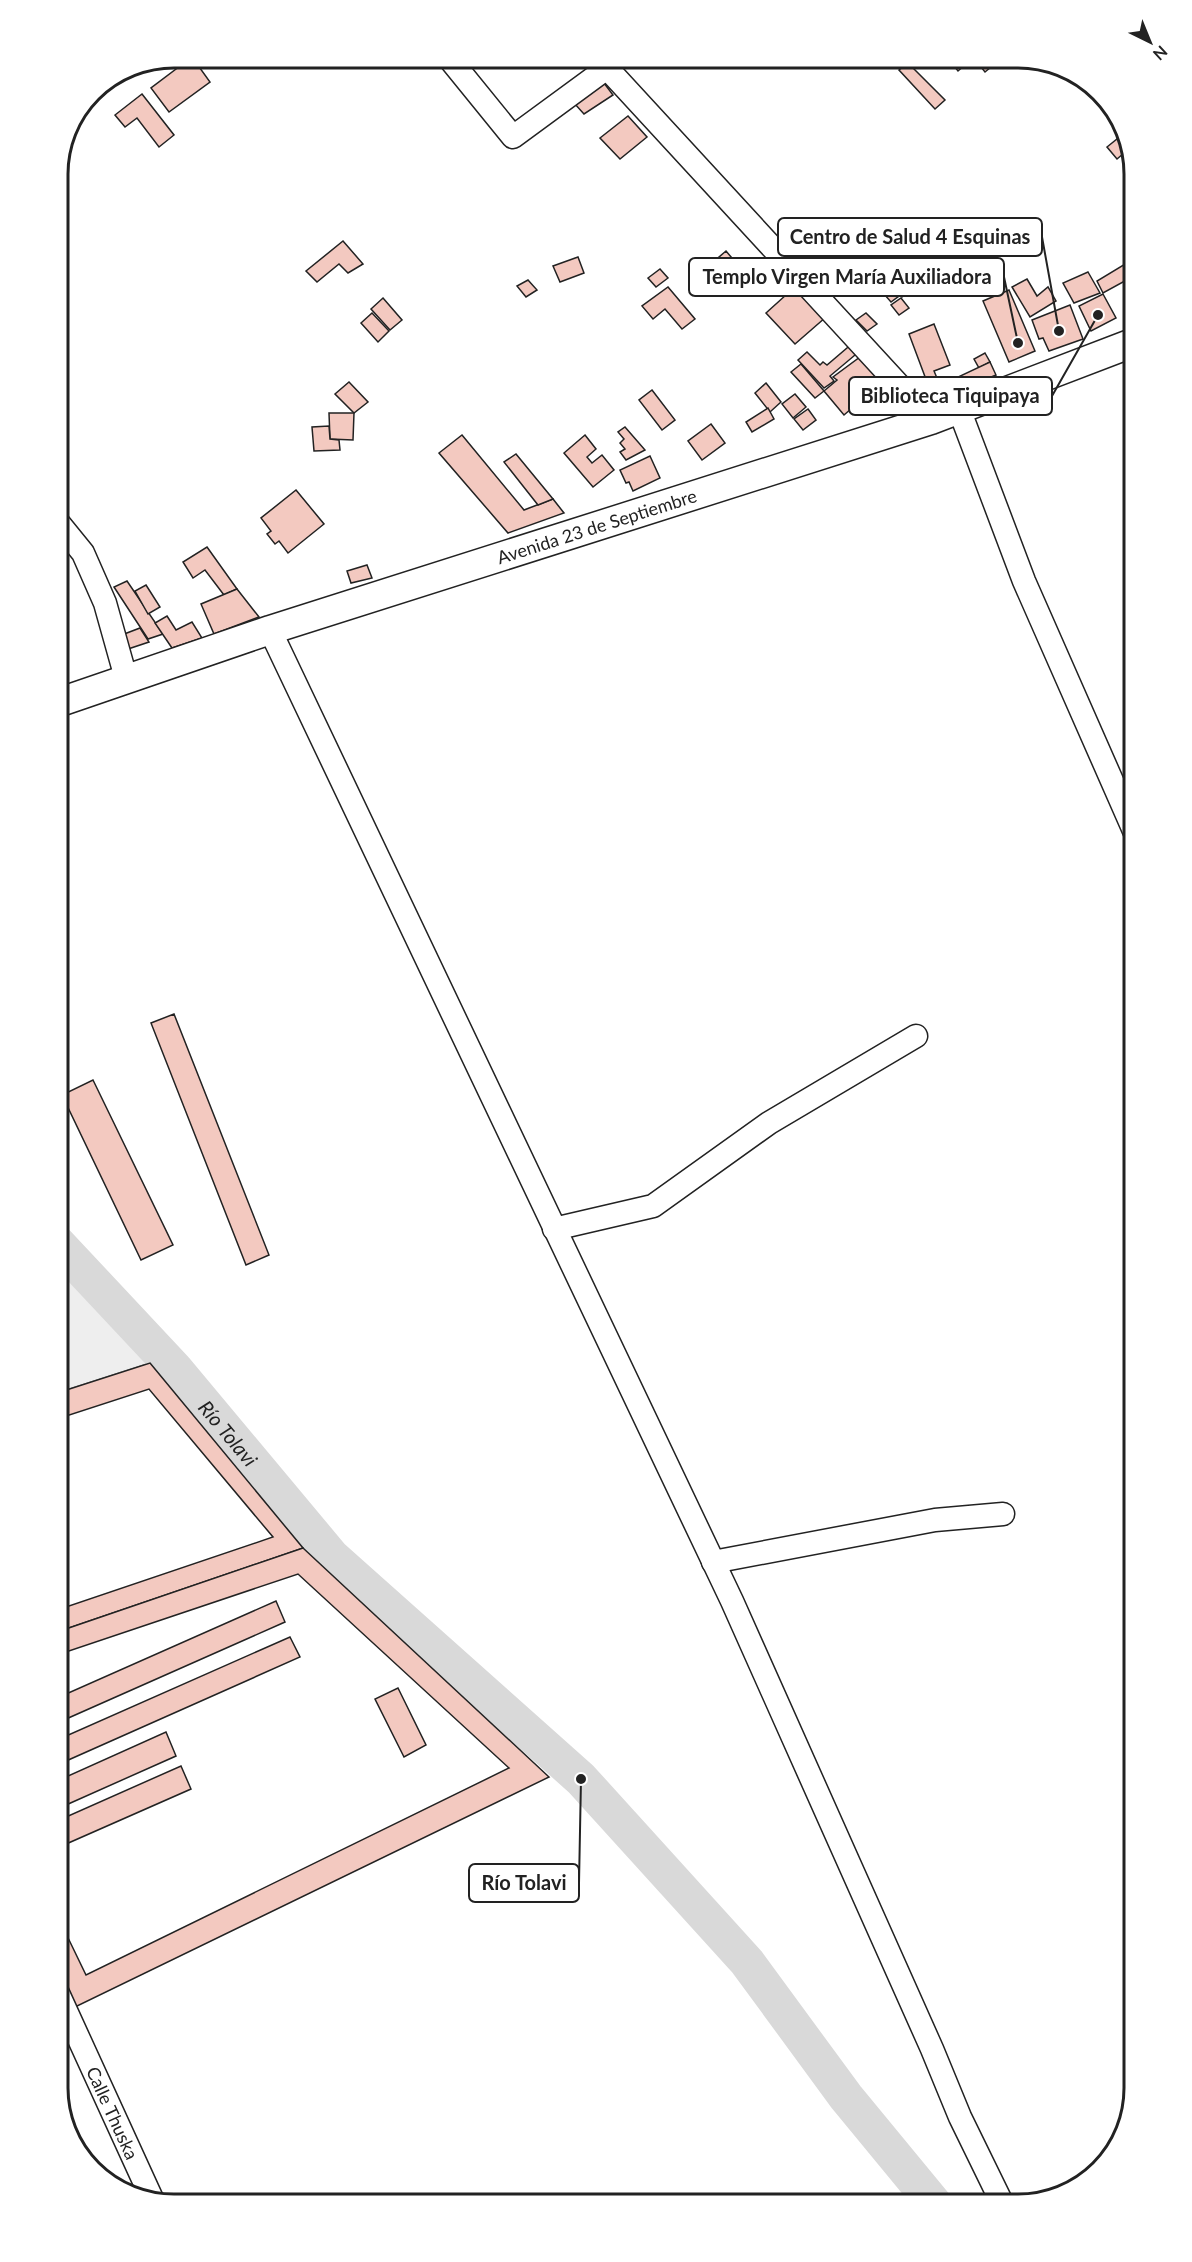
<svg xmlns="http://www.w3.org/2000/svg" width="1192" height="2262" font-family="Lato,sans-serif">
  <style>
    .green { fill: #eee; stroke: #6f6f6f; stroke-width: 1.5 }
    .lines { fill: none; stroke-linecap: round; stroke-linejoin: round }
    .river { stroke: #d9d9d9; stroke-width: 36 }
    .building { fill: #f3c9c0; stroke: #222; stroke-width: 1.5 }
    .minor-casing { stroke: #222; stroke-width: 25 }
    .major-casing { stroke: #222; stroke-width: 31 }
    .minor { stroke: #fff; stroke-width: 22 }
    .major { stroke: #fff; stroke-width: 28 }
    .labels { text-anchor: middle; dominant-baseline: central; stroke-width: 4.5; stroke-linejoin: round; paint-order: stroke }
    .street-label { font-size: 18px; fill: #222; stroke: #fff }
    .water-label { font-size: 20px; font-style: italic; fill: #222; stroke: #fff }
    .rim { fill: none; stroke: #222; stroke-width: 3 }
    .leader { fill: none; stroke: #222; stroke-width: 2 }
    .callout-dot { fill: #222; stroke: #fff; stroke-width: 2 }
    .callout { fill: #fff; stroke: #222; stroke-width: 2 }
    .callout-label { font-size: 20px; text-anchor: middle; font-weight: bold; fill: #222 }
  </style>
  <rect width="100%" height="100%" fill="#fff"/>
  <polygon class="green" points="57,1266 150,1363 57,1393"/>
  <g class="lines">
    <path class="river" id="s1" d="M57,1243l118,126 157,188 249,222 166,183 99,135 89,108"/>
  </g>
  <g class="building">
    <polygon points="192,57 210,82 169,112 151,88"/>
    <polygon points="887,57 903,57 905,59 895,67"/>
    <polygon points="947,57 973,57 973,58 958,71"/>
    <polygon points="973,57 1003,57 985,72"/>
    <polygon points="908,63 945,100 935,109 899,70"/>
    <polygon points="604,83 613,95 584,114 574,103"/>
    <polygon points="142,94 174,135 159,147 137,118 125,127 115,115"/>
    <polygon points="628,116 647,137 620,159 600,138"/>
    <polygon points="1127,131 1130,148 1117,159 1107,147"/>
    <polygon points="841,237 855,256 866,248 873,256 852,273 830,246"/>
    <polygon points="343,241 363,264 348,273 339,264 317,282 306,271"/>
    <polygon points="970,242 979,256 959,268 950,253"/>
    <polygon points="890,250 895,257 887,263 882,256"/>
    <polygon points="726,251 737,264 717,282 705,269"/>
    <polygon points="820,252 831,262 812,281 801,269"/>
    <polygon points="578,257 584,273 560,282 553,266"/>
    <polygon points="1135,258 1135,282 1132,277 1103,293 1097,281"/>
    <polygon points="660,269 668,278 656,287 648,278"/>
    <polygon points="1088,272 1100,293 1074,303 1063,283"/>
    <polygon points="909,278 916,288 902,297 895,286"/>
    <polygon points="1027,279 1037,296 1048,287 1056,301 1030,317 1012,287"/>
    <polygon points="528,280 537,290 526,297 517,286"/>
    <polygon points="797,285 826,317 795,344 766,313"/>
    <polygon points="668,287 695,319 682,329 665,309 653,319 642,306"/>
    <polygon points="893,288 899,296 891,302 884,294"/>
    <polygon points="1009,290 1035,351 1009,362 983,301"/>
    <polygon points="1103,294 1116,318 1091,331 1079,306"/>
    <polygon points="383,298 402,320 390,330 371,309"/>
    <polygon points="901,298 909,308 899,315 891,305"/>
    <polygon points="1070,305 1083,339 1049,351 1043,338 1039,339 1032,320"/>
    <polygon points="372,313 389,331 378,342 361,323"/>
    <polygon points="866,313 877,324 867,331 856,320"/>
    <polygon points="934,324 950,365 934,371 937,378 927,382 909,334"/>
    <polygon points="854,342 861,350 830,376 834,381 824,388 798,360 807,352 820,365 823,362 827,365"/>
    <polygon points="985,353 990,362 979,368 974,359"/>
    <polygon points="860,357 882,382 844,415 824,391 837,380 833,377"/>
    <polygon points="990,362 996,375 963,389 958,377"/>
    <polygon points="801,364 824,391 815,398 791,372"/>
    <polygon points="349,382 368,402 354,413 335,394"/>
    <polygon points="766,383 781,402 770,412 755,393"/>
    <polygon points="652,390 675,420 662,430 639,400"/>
    <polygon points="795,394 806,407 793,418 782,404"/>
    <polygon points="768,408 774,419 752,432 746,422"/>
    <polygon points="808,409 816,420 803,430 794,419"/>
    <polygon points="329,413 354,413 353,440 330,439"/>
    <polygon points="711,424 725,443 702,460 688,441"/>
    <polygon points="329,426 330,439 339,440 340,450 314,451 312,427"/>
    <polygon points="625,427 645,450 626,460 620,452 625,449 620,443 624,439 618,432"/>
    <polygon points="462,435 524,510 553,499 564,513 508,533 439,453"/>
    <polygon points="585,435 596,449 587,457 592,463 602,455 614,470 593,487 564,453"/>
    <polygon points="516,454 553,499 538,505 504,462"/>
    <polygon points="650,456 660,478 633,491 629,482 626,483 620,470"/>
    <polygon points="296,490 324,524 288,553 279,541 275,544 267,534 271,531 261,518"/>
    <polygon points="207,547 237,589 224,595 205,570 193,578 183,562"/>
    <polygon points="367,565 372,578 351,583 347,571"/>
    <polygon points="127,581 163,634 148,639 114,587"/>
    <polygon points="146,585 160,607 148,614 135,591"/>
    <polygon points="237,589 259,617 214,634 201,604"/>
    <polygon points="167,616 176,630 192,622 202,638 172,648 155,623"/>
    <polygon points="140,628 149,642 125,650 119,636"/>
    <polygon points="174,1014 269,1255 246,1265 151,1023"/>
    <polygon points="93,1080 173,1245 141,1260 62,1095"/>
    <polygon points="150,1363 303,1548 57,1632 57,1610 273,1537 149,1389 57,1419 57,1393"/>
    <polygon points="303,1548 549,1777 73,2008 57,1973 57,1915 86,1975 509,1768 298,1574 57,1655 57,1632"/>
    <polygon points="276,1601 285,1622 57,1723 57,1698"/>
    <polygon points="290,1637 300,1657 57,1765 57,1740"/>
    <polygon points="398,1688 426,1745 404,1757 375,1699"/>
    <polygon points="166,1732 176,1756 57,1809 57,1781"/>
    <polygon points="181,1766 191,1789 57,1848 57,1821"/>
  </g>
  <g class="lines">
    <defs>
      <g id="minor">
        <polyline points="448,57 513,137 607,68 614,57"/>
        <polyline points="607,68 931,420"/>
        <polyline points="959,409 1024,581 1135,833"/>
        <polyline points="57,521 83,553 105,603 126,678"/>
        <polyline points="270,630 732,1601 932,2049 960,2117 1003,2205"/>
        <polyline points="554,1229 653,1206 769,1123 916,1036"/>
        <polyline points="713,1562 935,1520 1003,1514"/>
        <path id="s2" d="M57,1991l96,210"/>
      </g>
      <g id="major">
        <path id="s3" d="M57,703l213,-73 661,-210 204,-78"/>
      </g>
    </defs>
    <use href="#minor" class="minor-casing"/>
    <use href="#major" class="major-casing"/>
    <use href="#minor" class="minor"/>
    <use href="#major" class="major"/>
  </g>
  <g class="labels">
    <g class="street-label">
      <text stroke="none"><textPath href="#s3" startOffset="568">Avenida 23 de Septiembre</textPath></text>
      <text stroke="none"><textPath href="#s2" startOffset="134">Calle Thuska</textPath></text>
    </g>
    <g class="water-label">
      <text stroke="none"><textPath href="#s1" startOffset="256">Río Tolavi</textPath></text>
    </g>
  </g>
  <path d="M0 0H1192V2262H0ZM174 68H1018A106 106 0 0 1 1124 174V2088A106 106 0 0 1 1018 2194H174A106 106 0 0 1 68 2088V174A106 106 0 0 1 174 68Z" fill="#fff" fill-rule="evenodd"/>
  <path class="rim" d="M174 68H1018A106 106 0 0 1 1124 174V2088A106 106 0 0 1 1018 2194H174A106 106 0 0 1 68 2088V174A106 106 0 0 1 174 68Z"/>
  <path class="leader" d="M1059 331L1042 237M1018 343L1004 277M1098 315L1052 396M581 1779L579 1883"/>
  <g class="callout-dot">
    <circle cx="1059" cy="331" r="6"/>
    <circle cx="1018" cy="343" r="6"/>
    <circle cx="1098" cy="315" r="6"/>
    <circle cx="581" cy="1779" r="6"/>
  </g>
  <g class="callout">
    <rect x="778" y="218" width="264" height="38" rx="6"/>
    <rect x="689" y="258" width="315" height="38" rx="6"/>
    <rect x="849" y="377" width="203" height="38" rx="6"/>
    <rect x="469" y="1864" width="110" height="38" rx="6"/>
  </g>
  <g class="callout-label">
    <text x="910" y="244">Centro de Salud 4 Esquinas</text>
    <text x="847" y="284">Templo Virgen María Auxiliadora</text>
    <text x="950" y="403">Biblioteca Tiquipaya</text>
    <text x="524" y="1890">Río Tolavi</text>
  </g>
  <g transform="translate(1150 42) rotate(137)" stroke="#ffffff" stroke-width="4.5" paint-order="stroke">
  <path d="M0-4.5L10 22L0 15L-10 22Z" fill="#222222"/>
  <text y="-9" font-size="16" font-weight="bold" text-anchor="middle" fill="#222222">N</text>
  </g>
</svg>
